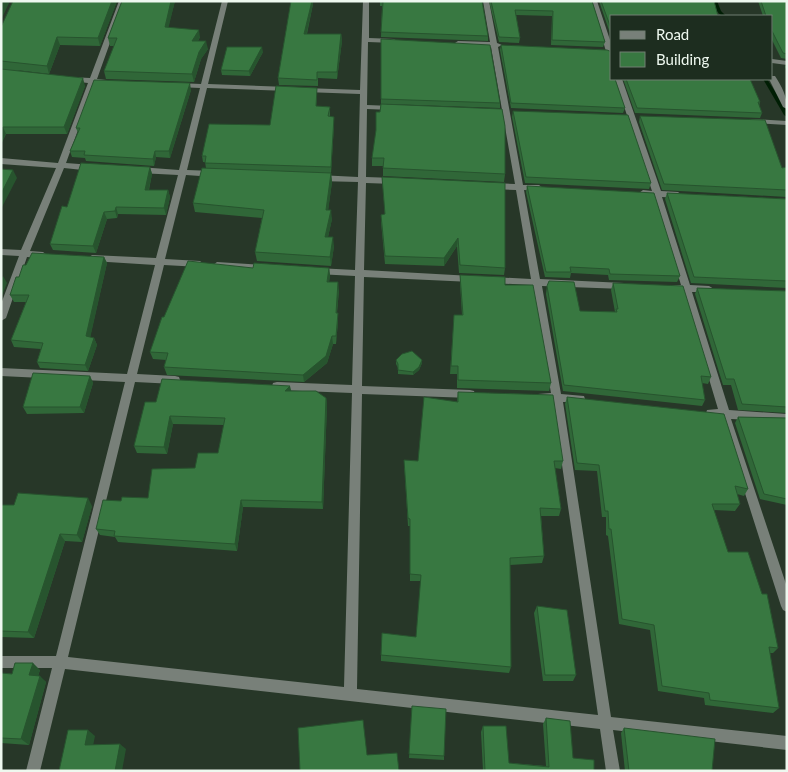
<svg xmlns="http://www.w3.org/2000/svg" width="788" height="772" font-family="Lato,sans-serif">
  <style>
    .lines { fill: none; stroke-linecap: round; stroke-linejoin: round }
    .stream { fill: #001e04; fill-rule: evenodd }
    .minor { fill: #788079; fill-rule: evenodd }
    .wall { fill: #306738 }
    .shaded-wall { fill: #27542e }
    .building { fill: #387841; stroke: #27542e }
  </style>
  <rect width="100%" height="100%" fill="#273728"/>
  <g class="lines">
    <g class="stream">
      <path d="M713,1h4l4,10 5,5c-9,0 -10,-7 -13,-15z"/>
      <polygon points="763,79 767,79 787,110 787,117 784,115"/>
    </g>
    <g class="minor">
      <polygon points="119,1 125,1 97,79 106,80 110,82 106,84 95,83 66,163 92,165 96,168 92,171 64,168 30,251 43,252 47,255 43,258 27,257 6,318 1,321 1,304 19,256 1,255 1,249 21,250 56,168 1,164 1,158 58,163 88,83 70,81 66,79 70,77 90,78"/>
      <polygon points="222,1 228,1 208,84 288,87 292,89 288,91 207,88 187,170 214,171 218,174 214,177 186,175 165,259 200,261 204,264 200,267 164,265 137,374 175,376 179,377 180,380 179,383 175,384 135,382 68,657 344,687 352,393 277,390 273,389 272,386 273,383 277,382 352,385 355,276 317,274 313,271 317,268 355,270 358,182 318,181 314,178 318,175 358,177 360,94 305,92 301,90 305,88 360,90 363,1 369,1 369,38 394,39 397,41 394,43 368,42 367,105 392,106 396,108 392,110 367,109 366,177 394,178 398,181 394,184 366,183 364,270 472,276 477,279 472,282 364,277 362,386 470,390 474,391 475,394 474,397 470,398 362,394 357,689 598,715 553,402 538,400 537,397 538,394 551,393 532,285 491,283 486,280 491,277 531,279 516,190 493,189 489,186 493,183 515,184 491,47 458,45 455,43 458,41 490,42 483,1 489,1 497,43 502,45 498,47 523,185 539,185 543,188 539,191 524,190 540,279 624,283 629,286 624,289 542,286 561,394 584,396 585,399 584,402 563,402 611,717 787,736 787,750 613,730 620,771 606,771 600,729 65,669 40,771 26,771 52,668 1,668 1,656 56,656 125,382 1,376 1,368 127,374 155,265 92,261 88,258 92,255 156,258 178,175 139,173 135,170 139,167 179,170 200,88 178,87 174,85 178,83 201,84"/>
      <polygon points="591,1 597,1 612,46 612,60 608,58"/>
      <polygon points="772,59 787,61 787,65 772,63"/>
      <path d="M772,76h3c7,11 12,20 12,33l-4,-2 -14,-28h3z"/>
      <polygon points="615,79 622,79 661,191 678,192 682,195 678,198 662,197 690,285 709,286 714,289 709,292 692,292 729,410 787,414 787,422 731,419 787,587 787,612 783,610 781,606 721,418 707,416 706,413 707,410 718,409 683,292 671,291 666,288 671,285 681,285 654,196 643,196 639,193 643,190 652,191"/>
      <polygon points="751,119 787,121 787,125 754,123 751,123"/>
      <polygon points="217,262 265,265 269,268 265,271 217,268 213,265"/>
    </g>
  </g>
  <g class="wall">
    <polygon points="117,1 100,46 60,45 49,74 16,70 85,86 67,134 6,134 1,144 1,27"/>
    <polygon points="122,1 175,1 168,27 200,37 198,41 208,49 201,59 194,82 106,79 104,71 114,46 110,46 108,38"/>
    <polygon points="291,1 313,1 313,4 307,34 341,34 342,41 337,79 318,78 318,86 279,85 278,78"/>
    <polygon points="380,1 482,1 488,36 488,41 381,37 382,6 380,6"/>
    <polygon points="489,1 592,1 605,42 603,47 551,45 552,16 516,15 520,38 519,43 499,42"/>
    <polygon points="599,1 714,1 612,16 612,39"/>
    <polygon points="758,1 787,1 787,59 781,58 772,40 772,16 763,16"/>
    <polygon points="381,39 500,103 500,108 386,104 505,174 504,182 383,176 383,166 372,166 372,158 381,104"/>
    <polygon points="501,45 612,79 625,108 623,113 511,108 500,50"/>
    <polygon points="263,52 250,76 222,75 221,70"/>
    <polygon points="787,62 787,71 785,67"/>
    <polygon points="623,79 750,79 760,102 759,106 762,113 760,118 635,113"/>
    <polygon points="191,90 170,158 156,157 154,166 86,161 85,158 72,157 70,151 78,133 76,128"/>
    <polygon points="317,94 316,106 330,107 330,116 334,123 331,173 332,182 328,210 332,219 328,237 334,246 331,266 257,261 255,252 262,218 195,212 193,203 206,168 205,162 203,162 202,156 270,125"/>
    <polygon points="513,111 651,183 649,189 525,183 512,117"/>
    <polygon points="640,116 782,168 787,167 787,197 662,190 639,122"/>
    <polygon points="150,167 152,174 149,190 168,190 170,197 166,215 118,214 117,218 107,219 96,253 53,250 50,244 67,207"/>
    <polygon points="382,177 505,268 504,275 459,273 457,246 444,266 385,264 381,222 381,215 385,214"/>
    <polygon points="527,186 680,276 677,282 609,280 608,275 571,273 570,278 545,277 526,192"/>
    <polygon points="667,193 787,199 787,288 691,283 665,199"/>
    <polygon points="104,257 107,263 90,337 94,338 97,345 88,371 40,368 37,362 41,349 14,347 11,340 26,302 14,302 10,295 19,277"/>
    <polygon points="253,268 329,268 330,275 329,282 339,290 337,313 338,321 336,344 333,344 327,363 304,382 167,375 164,367 166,360 153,359 150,352 164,317"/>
    <polygon points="460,275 505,285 551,383 549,391 457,388 457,374 450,374 454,315 462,315 460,283"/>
    <polygon points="613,283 711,377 708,384 702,383 705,400 702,406 563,391 546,294 547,286 580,311 615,312 611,290"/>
    <polygon points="697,288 787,291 787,413 738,410 731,385 723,385 695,294"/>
    <polygon points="396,360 422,360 422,363 419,370 413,375 398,374 398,368 396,364"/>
    <polygon points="90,376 93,383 84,413 27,414 23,407"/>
    <polygon points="291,391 326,398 327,405 323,509 243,507 237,551 118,542 115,537 100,535 96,529 121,501 148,498 218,453 224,425 173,424 167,454 137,453 134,446 156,402"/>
    <polygon points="458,392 563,461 561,469 555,468 561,509 559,516 541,516 544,556 542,563 510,565 511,667 509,673 381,661 381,655 416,637 421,581 410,581 410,526 408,526 404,460 418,461 457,402"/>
    <polygon points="567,397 748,489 744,496 737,494 740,504 735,511 714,510 728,552 778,648 773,653 770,653 779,708 773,713 705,705 704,698 658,691 650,630 619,624 608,536 606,535 606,517 602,517 597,471 575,470 565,404"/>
    <polygon points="738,417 787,418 787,505 760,499 735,423"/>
    <polygon points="1,505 92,506 82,542 65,541 34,638 1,637"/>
    <polygon points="537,606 576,675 573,681 543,681 534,613"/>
    <polygon points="40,670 38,676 46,682 29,745 1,743 1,673 12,674"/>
    <polygon points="412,706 444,756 444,760 409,758"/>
    <polygon points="546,718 573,758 594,771 483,771 481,732 483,726 509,763 546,766 543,724"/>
    <polygon points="624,728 712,771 625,771 621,733"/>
  </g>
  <g class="shaded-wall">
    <polygon points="3,1 10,1 1,20 1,6"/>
    <polygon points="112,1 117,1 100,46 98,38"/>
    <polygon points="171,1 175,1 167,34 165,27"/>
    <polygon points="312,1 313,1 313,4 305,41 304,34"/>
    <polygon points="199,30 200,37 194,49 192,41"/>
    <polygon points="341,34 342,41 337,79 337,72"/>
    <polygon points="57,37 60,45 49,74 47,66"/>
    <polygon points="206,41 208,49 201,59 194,82 192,74 199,52"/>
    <polygon points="262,47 263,52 250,76 249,71"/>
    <polygon points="83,78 85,86 67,134 64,127"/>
    <polygon points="190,83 191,90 170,158 169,151"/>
    <polygon points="334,117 334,123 331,173 331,167"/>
    <polygon points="3,127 6,134 1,144 1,129"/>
    <polygon points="155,151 156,157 154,166 153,159"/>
    <polygon points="150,167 152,174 147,197 145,190"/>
    <polygon points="13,170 17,178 1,209 1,194"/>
    <polygon points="331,173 332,182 327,219 326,210"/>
    <polygon points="168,190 170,197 166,215 164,208"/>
    <polygon points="116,207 118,214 117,218 115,211"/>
    <polygon points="331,210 332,219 326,246 325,237"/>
    <polygon points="104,212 107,219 96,253 93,246"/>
    <polygon points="333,237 334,246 331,266 330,257"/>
    <polygon points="458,238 457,246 444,266 444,258"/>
    <polygon points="104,257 107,263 89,343 86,336"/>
    <polygon points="329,268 330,275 328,290 327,282"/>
    <polygon points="3,276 7,283 1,298 1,280"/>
    <polygon points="338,282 339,290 336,321 336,313"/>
    <polygon points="338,313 338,321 336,344 336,336"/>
    <polygon points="332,336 333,344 327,363 304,382 303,375"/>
    <polygon points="94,338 97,345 88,371 85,365"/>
    <polygon points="422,360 422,363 419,370 413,375 413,372"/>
    <polygon points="90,376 93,383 84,413 80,407"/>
    <polygon points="290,386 292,394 285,391"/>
    <polygon points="326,398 327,405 323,509 322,502"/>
    <polygon points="170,416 173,424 167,454 164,447"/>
    <polygon points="88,498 92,506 82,542 77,535"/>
    <polygon points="241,500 243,507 237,551 235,544"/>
    <polygon points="60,534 65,541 34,638 28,632"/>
    <polygon points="33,663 40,670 36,681 29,675"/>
    <polygon points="40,676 46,682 29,745 21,739"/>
    <polygon points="88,730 95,736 92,751 85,745"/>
    <polygon points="120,744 126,749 122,771 115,771"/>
  </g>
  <g class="building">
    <polygon points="13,1 112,1 98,38 57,37 47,66 1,61 1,27"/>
    <polygon points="122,1 171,1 165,27 199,30 192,41 206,41 199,52 192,74 104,71 117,38 108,38"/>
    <polygon points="291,1 312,1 304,34 341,34 337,72 317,72 317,80 278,78"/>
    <polygon points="380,1 482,1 488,36 381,32 383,2"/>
    <polygon points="491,1 592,1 605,42 552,40 553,11 515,10 520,38 499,37"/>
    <polygon points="601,1 714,1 718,16 612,16 612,31"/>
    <polygon points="761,1 787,1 787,54 783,53 772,31 772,16 766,16"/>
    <polygon points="381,39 490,45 500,103 381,99"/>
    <polygon points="501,45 607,50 612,52 612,79 615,79 625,108 511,103"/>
    <polygon points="227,47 262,47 249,71 221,70"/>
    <polygon points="1,69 83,78 64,127 3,127 1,129"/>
    <polygon points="626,79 750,79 760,102 758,102 762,113 637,108"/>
    <polygon points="94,80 190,83 169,151 155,151 153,159 84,155 85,151 70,151 80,128 76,128"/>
    <polygon points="276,86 317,88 316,106 330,107 328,116 334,117 331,167 205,163 206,156 202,156 209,124 270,125"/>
    <polygon points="381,104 502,109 505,126 505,174 383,168 384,158 372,158 376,130 376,112 380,112"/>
    <polygon points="513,111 628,115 651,183 526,177"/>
    <polygon points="640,116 765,120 782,168 787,167 787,190 664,184"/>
    <polygon points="81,163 150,167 145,190 168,190 164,208 116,207 115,211 104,212 93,246 50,244 62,206 67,207"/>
    <polygon points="202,168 331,173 326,210 331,210 325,237 333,237 330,257 255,252 264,210 193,203"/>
    <polygon points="1,169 13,170 1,194"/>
    <polygon points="382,177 505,183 505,268 460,265 458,238 444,258 385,256 381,215 385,214"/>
    <polygon points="527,186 654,193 680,276 610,274 609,269 570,267 571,272 546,272"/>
    <polygon points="667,193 787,199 787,281 694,277"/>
    <polygon points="32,253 104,257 86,336 94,338 85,365 37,362 43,343 11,340 29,295 10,295 16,277 19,277 23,265 26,265"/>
    <polygon points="188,261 253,268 254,263 329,268 327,282 338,282 336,313 338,313 336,336 332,336 326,356 303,375 164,367 168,353 150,352 162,317 164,317"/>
    <polygon points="460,275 505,277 505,285 533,285 551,383 458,380 458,366 451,366 454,315 463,315"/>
    <polygon points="549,281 574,282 580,311 617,312 616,309 618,309 613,283 683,286 711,377 701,376 705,400 564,385 547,286"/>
    <polygon points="697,288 787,291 787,407 742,404 734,379 726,379"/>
    <polygon points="412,351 422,360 419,367 413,372 398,370 398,364 396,360 402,354"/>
    <polygon points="33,373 90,376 80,407 23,407"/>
    <polygon points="162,379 290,386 285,391 316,391 326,398 322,502 241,500 235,544 114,536 115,531 96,529 103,500 121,501 122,497 148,498 152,469 195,468 198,453 218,453 225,418 170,416 164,447 134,446 145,402 156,402"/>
    <polygon points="458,392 553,395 563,461 554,461 561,509 540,508 544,556 510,558 511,667 381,655 382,633 416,637 421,575 410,574 410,519 408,518 404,460 418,461 424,397 458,402"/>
    <polygon points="567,397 724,414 748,489 735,486 740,504 712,504 728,552 748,552 762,594 767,594 778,648 769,647 779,708 710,700 709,693 662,686 654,625 622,619 611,529 609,529 608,511 605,511 599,465 577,463"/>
    <polygon points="738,417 787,418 787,499 764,494"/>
    <polygon points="18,493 88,498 77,535 60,534 28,632 1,631 1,505 14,505"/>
    <polygon points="537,606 567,610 576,675 545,675"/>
    <polygon points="15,663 33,663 29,675 40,676 21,739 1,738 1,673 12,674"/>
    <polygon points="412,706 446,709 444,756 409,754"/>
    <polygon points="546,718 570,721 573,758 594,760 594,771 485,771 483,726 506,726 509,763 549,767"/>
    <polygon points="363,720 367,755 397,753 399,771 300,771 298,728"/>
    <polygon points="624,728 715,739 712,771 629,771"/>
    <polygon points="68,730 88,730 85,745 120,744 115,771 59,771"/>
  </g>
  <rect width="788" height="772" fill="none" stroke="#eef8ef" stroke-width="5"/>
  <rect x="610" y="15" width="162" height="65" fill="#1d2d1f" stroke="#717e72"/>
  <rect x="620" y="31" width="25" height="8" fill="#788079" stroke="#717e72"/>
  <text x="656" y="40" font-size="15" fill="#eef8ef">Road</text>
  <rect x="620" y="52" width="25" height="15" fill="#387841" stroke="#717e72"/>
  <text x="656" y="65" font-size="15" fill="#eef8ef">Building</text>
</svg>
